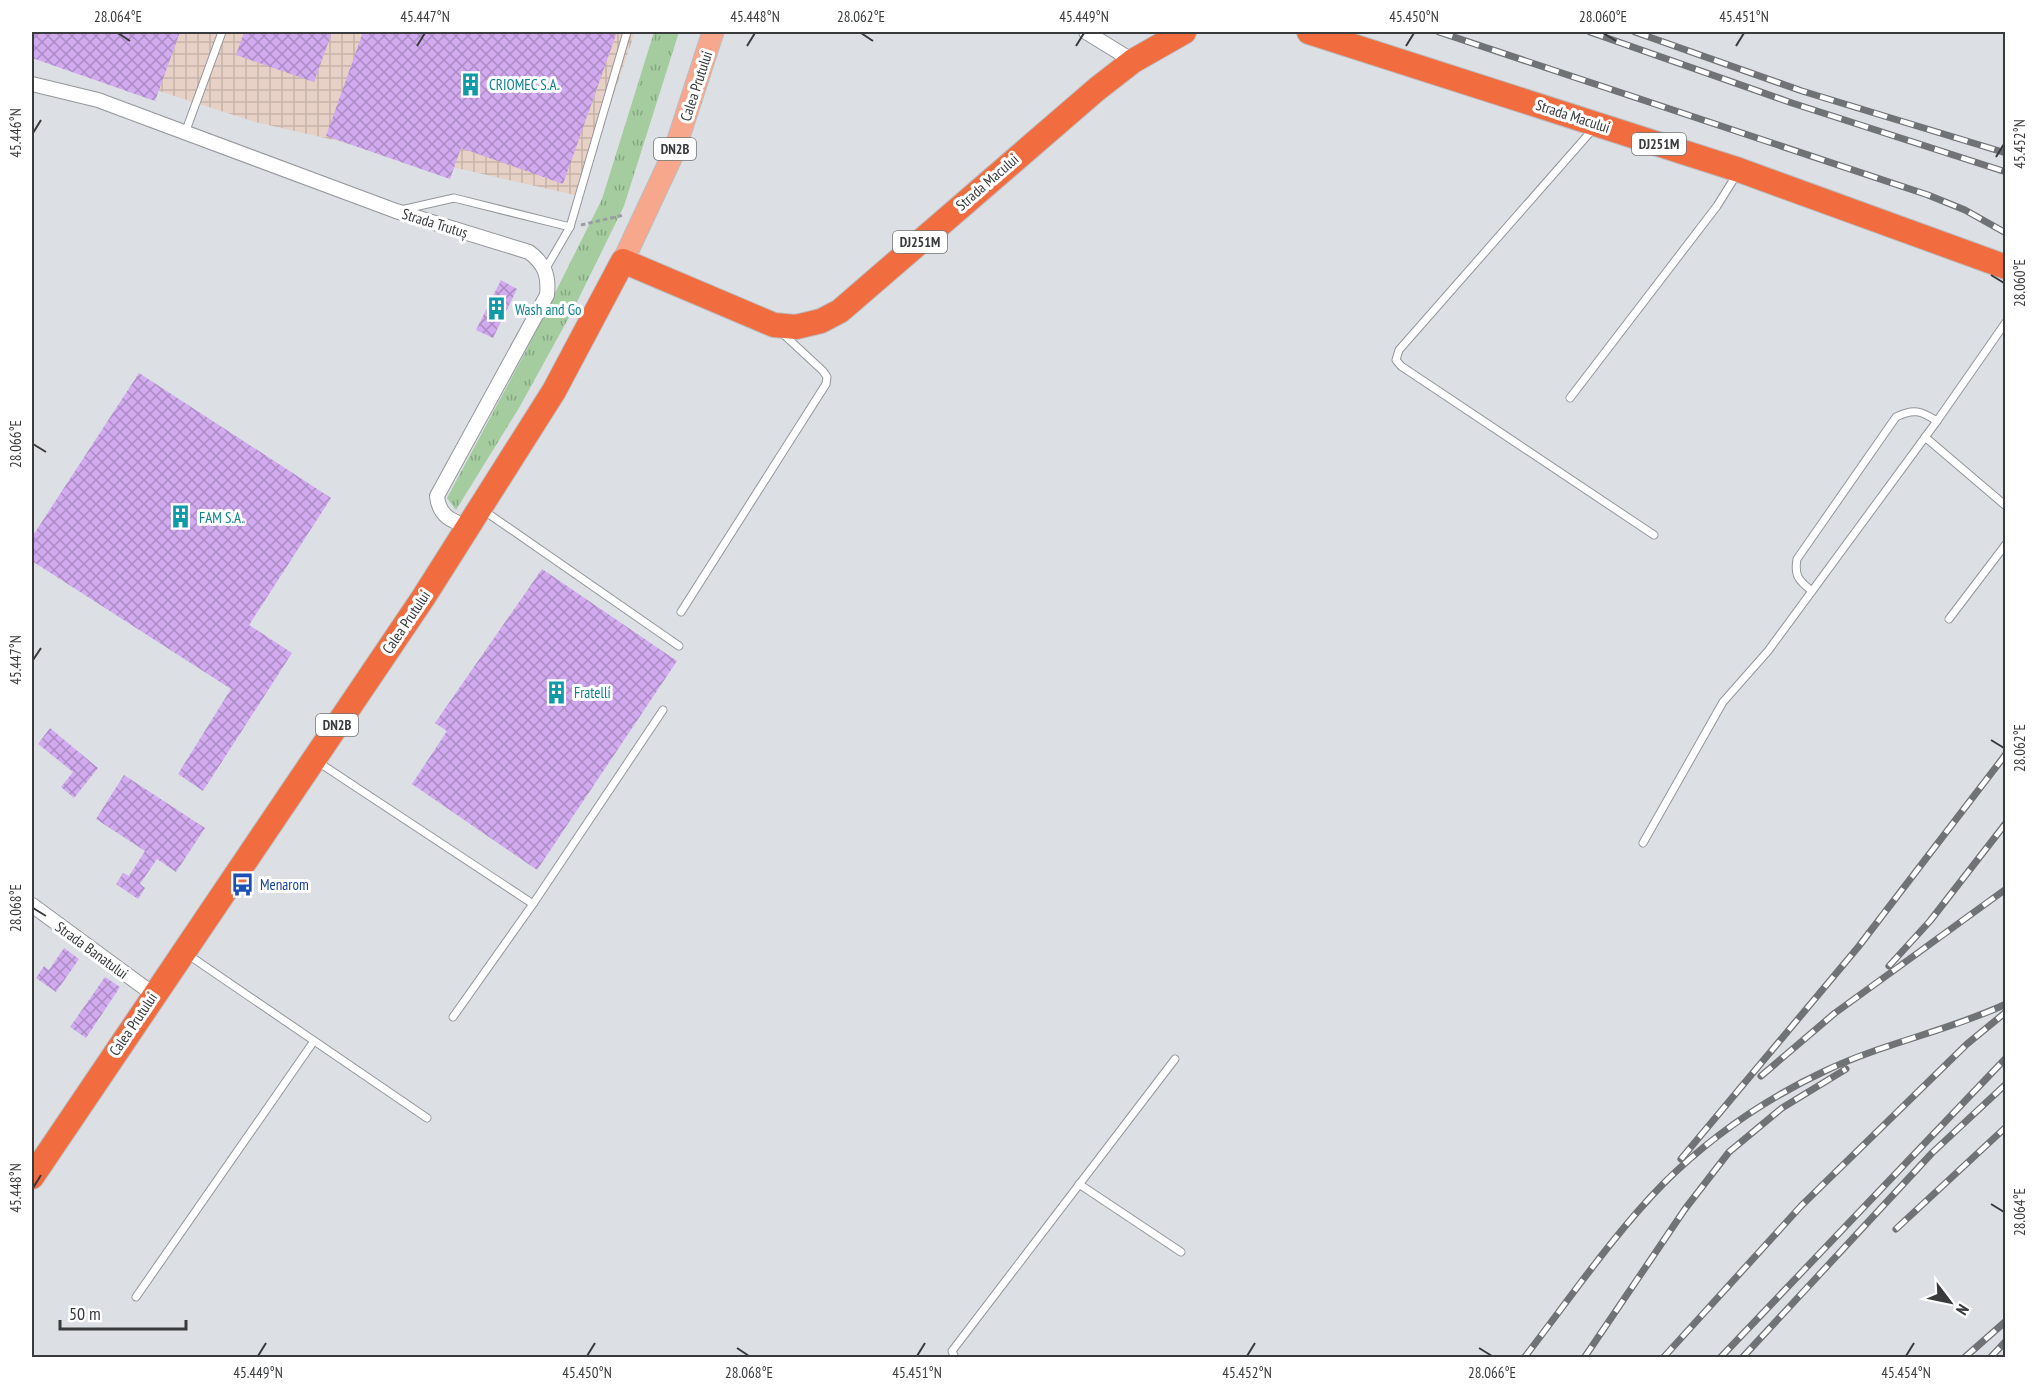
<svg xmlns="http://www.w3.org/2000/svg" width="2037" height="1389" font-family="'PT Sans Narrow',sans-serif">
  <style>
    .industrial { fill: url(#industrial-grid) }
    .grass { fill: url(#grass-tufts) }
    .building { fill: url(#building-cross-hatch) }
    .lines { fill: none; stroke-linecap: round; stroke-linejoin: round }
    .lane-casing { stroke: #93969b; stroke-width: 9 }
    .street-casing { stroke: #93969b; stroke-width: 16 }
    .primary-casing { stroke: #bbbcbd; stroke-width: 23 }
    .highway-casing { stroke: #bbbcbd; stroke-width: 26 }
    .path { stroke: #9a9da1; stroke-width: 3; stroke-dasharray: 4.5 3; stroke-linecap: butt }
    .lane { stroke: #fff; stroke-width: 7 }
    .street { stroke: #fff; stroke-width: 14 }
    .primary { stroke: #f7a78c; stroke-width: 21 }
    .highway { stroke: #f16c3f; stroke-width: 24 }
    .rail-casing { stroke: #707376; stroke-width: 7 }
    .rail { stroke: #fff; stroke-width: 4.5; stroke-dasharray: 14; stroke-linecap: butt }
    .ticks { fill: none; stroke: #383a3c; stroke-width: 2 }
    .labels { text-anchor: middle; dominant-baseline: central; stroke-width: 6; stroke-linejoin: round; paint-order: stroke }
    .shield { fill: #fff; stroke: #747576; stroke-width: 1.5 }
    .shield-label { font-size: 14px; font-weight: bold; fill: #383a3c }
    .culture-label { font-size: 15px; fill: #0d838f; stroke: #fff; text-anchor: start }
    .street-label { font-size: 15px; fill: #383a3c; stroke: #fff }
    .transit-label { font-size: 15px; fill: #164399; stroke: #fff; text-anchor: start }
    .neatline { fill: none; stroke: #383a3c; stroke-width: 2 }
    .ticks-label { font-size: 15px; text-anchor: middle; fill: #383a3c }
  </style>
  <defs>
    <pattern id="industrial-grid" width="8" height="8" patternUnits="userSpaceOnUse" patternTransform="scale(1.5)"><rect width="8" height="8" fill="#e7d0c5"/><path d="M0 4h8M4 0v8" fill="none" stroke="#c7b3aa"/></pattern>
    <pattern id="grass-tufts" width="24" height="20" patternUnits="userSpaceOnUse" patternTransform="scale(1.5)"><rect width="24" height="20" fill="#a4cc9f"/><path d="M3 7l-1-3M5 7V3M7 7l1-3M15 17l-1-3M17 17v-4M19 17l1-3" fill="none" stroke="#87a783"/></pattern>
    <pattern id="building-cross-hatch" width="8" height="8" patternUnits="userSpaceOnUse" patternTransform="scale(1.5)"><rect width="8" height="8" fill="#d2aaef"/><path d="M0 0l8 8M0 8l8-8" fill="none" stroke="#ab8bc3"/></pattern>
  </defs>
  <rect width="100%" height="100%" fill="#dce0e5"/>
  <polygon class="industrial" points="32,32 635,32 579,196 255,122 32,50"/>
  <polygon class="grass" points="654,32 679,32 624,206 573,310 519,408 456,510 447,498 526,351 602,199"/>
  <g class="building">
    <polygon points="32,32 180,32 155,101 32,58"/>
    <polygon points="244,32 332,32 314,82 236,55"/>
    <polygon points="363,32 617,32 563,184 461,148 450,179 326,136"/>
    <polygon points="501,280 517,289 493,338 476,330"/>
    <polygon points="139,373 331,498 249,625 292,653 203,791 178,774 231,689 32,561 32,537"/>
    <polygon points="542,569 677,661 537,870 412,784 447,731 435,723"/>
    <polygon points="50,728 98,768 74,798 61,787 73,772 38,744"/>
    <polygon points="124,775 205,828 176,872 157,859 140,884 145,888 138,899 116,884 123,873 129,876 145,851 96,819"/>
    <polygon points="64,948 79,959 56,992 36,978 44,966 49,970"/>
    <polygon points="105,977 120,987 86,1038 70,1027"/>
  </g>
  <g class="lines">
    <defs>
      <g id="lane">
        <polyline points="1594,128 1399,350 1396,360 1401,366 1654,535"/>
        <polyline points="185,133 222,32"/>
        <polyline points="401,210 454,198 570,227"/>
        <polyline points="545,270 570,227 627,32"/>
        <polyline points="1570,398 1717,206 1737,174"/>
        <polyline points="1925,437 2006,506"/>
        <polyline points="483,510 679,646"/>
        <path d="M1812,591c-13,-10 -18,-15 -15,-32l99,-142c18,-9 25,-6 41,4"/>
        <polyline points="681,612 826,384 827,377 823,371 782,333"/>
        <polyline points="1949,619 2006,544"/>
        <polyline points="318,762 533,904"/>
        <polyline points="1643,843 1723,702 1768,651 1937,421 2006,322"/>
        <polyline points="187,954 427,1118"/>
        <polyline points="453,1017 533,904 663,710"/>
        <polyline points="1079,1184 1181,1252"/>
        <polyline points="136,1297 314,1041"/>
        <polyline points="955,1358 952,1351 1175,1059"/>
      </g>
      <g id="street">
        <polyline points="1086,32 1133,61"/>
        <path d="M32,84l66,16 298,111 133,41c16,12 20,24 18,43l-110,201c2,20 14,25 32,31"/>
        <polyline points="32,905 153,994"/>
      </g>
      <polyline id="primary" points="623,261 674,152 713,32"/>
      <g id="highway">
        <polyline points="1309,32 1739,170 2006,267"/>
        <polyline points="32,1177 423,598 554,391 623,261 774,325 796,327 821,321 840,311 1097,89 1133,61 1184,32"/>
      </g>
    </defs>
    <use href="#lane" class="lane-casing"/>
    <use href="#street" class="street-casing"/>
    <use href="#primary" class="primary-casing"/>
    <use href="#highway" class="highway-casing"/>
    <polyline class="path" points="581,225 624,215"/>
    <use href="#lane" class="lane"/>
    <use href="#street" class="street"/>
    <use href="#primary" class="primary"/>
    <use href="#highway" class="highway"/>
    <defs>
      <g id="rail">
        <polyline points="1439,32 1928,195 1965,210 2006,233"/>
        <polyline points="1590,32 1792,103 2006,172"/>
        <polyline points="1635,32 1802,91 2006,153"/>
        <polyline points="1889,966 1930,921 2006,823"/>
        <polyline points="1761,1076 1835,1013 2006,889"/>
        <polyline points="1681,1159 1859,946 2006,754"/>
        <polyline points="1896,1229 2006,1127"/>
        <path d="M1524,1358c44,-57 89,-123 139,-174 47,-47 104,-86 164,-114 57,-27 121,-39 179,-66"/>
        <polyline points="1584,1358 1685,1209 1729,1152 1782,1108 1846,1069"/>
        <polyline points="1663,1358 1801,1206 1967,1044 2006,1012"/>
        <polyline points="1720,1358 2006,1058"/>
        <polyline points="1742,1358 1932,1153 2006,1084"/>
        <polyline points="1964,1358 2006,1321"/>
        <polyline points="1990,1358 2006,1341"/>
      </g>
    </defs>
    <use href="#rail" class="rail-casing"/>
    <use href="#rail" class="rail"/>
  </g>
  <path class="ticks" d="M118,33l12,8M861,33l12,8M1603,33l13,8M417,46l8,-13M747,46l8,-13M1076,46l8,-13M1406,46l8,-13M1736,46l8,-13M33,133l8,-13M1996,157l8,-13M1991,275l13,8M33,444l13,8M33,660l8,-12M1991,740l13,8M33,908l13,8M33,1188l8,-13M1991,1204l13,8M737,1348l12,8M1479,1348l13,8M258,1356l8,-13M587,1356l8,-13M917,1356l8,-13M1247,1356l8,-13M1906,1356l8,-13"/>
  <defs>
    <symbol id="building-bare" viewBox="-9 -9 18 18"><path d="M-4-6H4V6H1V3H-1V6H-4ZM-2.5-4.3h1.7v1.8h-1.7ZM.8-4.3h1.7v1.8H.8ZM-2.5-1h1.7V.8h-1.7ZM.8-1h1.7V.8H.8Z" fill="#0f9aa8" stroke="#fff" stroke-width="2.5" paint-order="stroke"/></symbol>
    <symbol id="bus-bare" viewBox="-9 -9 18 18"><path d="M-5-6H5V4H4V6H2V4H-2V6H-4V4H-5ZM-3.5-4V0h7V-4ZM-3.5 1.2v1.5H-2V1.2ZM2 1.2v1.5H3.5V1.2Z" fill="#1a4fb4" stroke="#fff" stroke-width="2.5" paint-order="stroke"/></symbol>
  </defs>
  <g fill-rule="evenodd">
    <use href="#building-bare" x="454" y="68" width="33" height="33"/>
    <use href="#building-bare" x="480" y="292" width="33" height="33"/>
    <use href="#building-bare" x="164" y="500" width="33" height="33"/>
    <use href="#building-bare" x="540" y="676" width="33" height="33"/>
    <use href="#bus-bare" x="226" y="868" width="33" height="33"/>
  </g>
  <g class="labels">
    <g class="shield">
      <rect x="1632" y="133" width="54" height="22" rx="4.5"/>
      <rect x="654" y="138" width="42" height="22" rx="4.5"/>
      <rect x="893" y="231" width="54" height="22" rx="4.5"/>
      <rect x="316" y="714" width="42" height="22" rx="4.5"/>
    </g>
    <g class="shield-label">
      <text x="1659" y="144">DJ251M</text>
      <text x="675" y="149">DN2B</text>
      <text x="920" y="242">DJ251M</text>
      <text x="337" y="725">DN2B</text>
    </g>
    <g class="culture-label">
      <text x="489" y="84">CRIOMEC S.A.</text>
      <text x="515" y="309">Wash and Go</text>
      <text x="199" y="517">FAM S.A.</text>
      <text x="574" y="692">Fratelli</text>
    </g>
    <g class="street-label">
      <text transform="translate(696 86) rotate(-72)">Calea Prutului</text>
      <text transform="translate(1573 116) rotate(18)">Strada Macului</text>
      <text transform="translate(987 182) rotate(-41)">Strada Macului</text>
      <text transform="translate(435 223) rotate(17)">Strada Trutuș</text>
      <text transform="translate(406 622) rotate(-56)">Calea Prutului</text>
      <text transform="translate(92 950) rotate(36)">Strada Banatului</text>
      <text transform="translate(133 1024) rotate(-56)">Calea Prutului</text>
    </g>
    <g class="transit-label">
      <text x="260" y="884">Menarom</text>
    </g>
  </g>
  <rect width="2037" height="1389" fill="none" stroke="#ffffff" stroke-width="66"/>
  <g transform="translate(1950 1302) rotate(122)" stroke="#ffffff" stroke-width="4.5" paint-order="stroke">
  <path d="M0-4.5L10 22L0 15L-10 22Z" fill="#383a3c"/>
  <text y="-9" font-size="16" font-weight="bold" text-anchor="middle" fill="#383a3c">N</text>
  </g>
  <path d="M60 1320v9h126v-9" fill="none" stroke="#383a3c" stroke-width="3"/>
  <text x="69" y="1320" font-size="18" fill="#383a3c" stroke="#ffffff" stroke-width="4.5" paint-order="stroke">50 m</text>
  <rect x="33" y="33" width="1971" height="1323" class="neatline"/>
  <g class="ticks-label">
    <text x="118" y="22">28.064°E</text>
    <text x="425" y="22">45.447°N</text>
    <text x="755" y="22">45.448°N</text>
    <text x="861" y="22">28.062°E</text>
    <text x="1084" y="22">45.449°N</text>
    <text x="1414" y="22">45.450°N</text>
    <text x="1603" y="22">28.060°E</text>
    <text x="1744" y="22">45.451°N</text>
    <text transform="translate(16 133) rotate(-90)" y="5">45.446°N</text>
    <text transform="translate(2020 144) rotate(-90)" y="5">45.452°N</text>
    <text transform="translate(2020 283) rotate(-90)" y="5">28.060°E</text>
    <text transform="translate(16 444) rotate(-90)" y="5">28.066°E</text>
    <text transform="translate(16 660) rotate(-90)" y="5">45.447°N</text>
    <text transform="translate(2020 748) rotate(-90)" y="5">28.062°E</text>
    <text transform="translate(16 908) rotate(-90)" y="5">28.068°E</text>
    <text transform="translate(16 1188) rotate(-90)" y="5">45.448°N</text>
    <text transform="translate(2020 1212) rotate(-90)" y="5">28.064°E</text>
    <text x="258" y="1378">45.449°N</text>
    <text x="587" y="1378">45.450°N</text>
    <text x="749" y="1378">28.068°E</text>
    <text x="917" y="1378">45.451°N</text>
    <text x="1247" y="1378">45.452°N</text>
    <text x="1492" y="1378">28.066°E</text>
    <text x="1906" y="1378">45.454°N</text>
  </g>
</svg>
